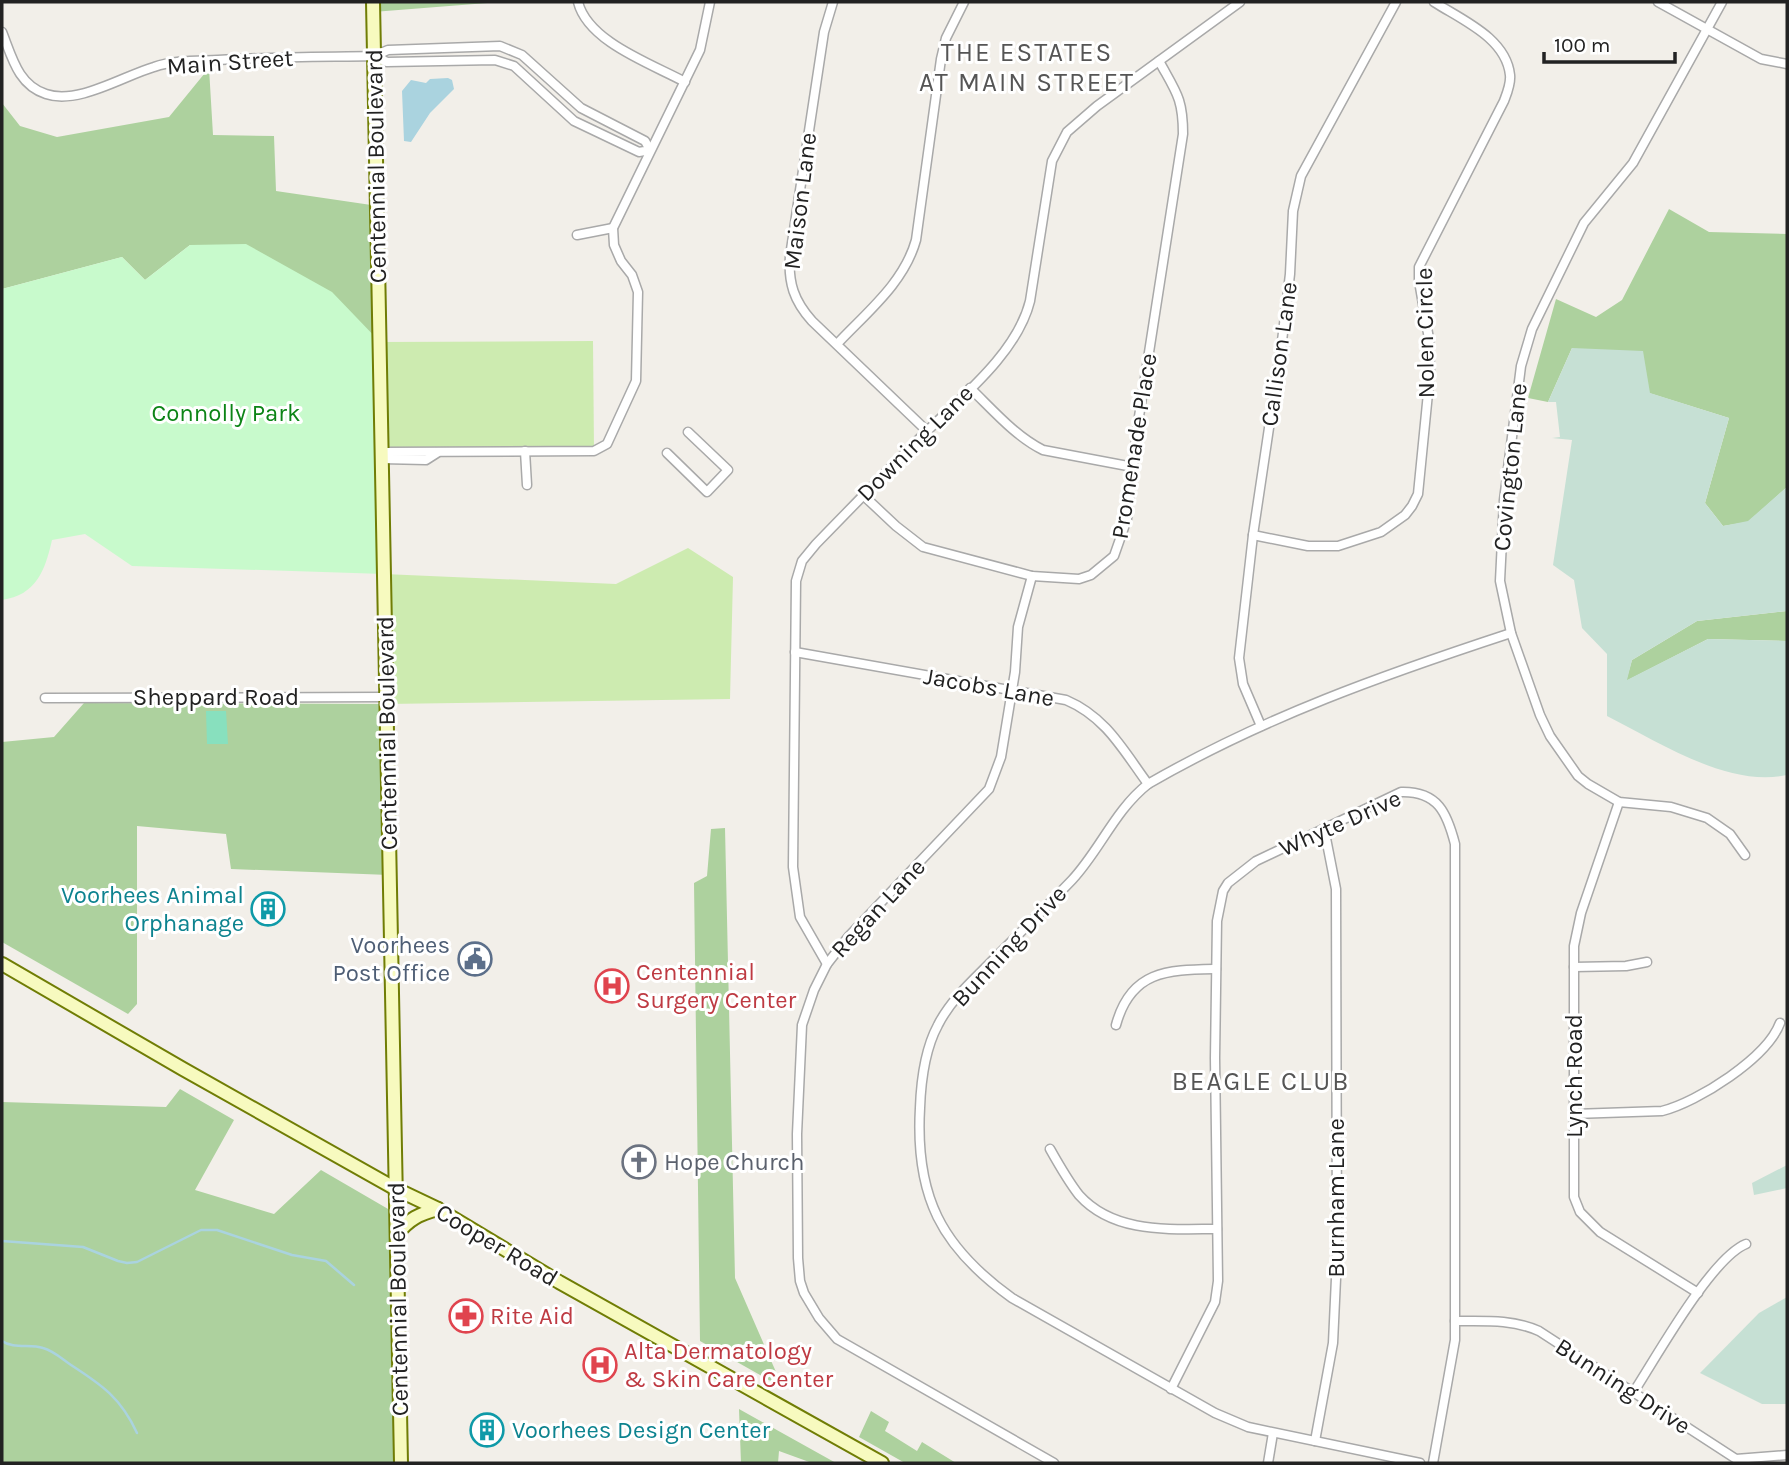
<svg xmlns="http://www.w3.org/2000/svg" width="1789" height="1465" font-family="Karla,sans-serif">
  <style>
    .grass { fill: #cdebb0 }
    .forest { fill: #add19e }
    .wetland { fill: #c6e0d4 }
    .park { fill: #c8facc }
    .pitch { fill: #88e0be }
    .water { fill: #aad3df }
    .lines { fill: none; stroke-linecap: round; stroke-linejoin: round }
    .stream { stroke: #aad3df; stroke-width: 2.5 }
    .street-casing { stroke: #a9a9a9; stroke-width: 11 }
    .secondary-casing { stroke: #707d05; stroke-width: 16 }
    .street { stroke: #fff; stroke-width: 8 }
    .secondary { stroke: #f7fabf; stroke-width: 12 }
    .labels { text-anchor: middle; dominant-baseline: central; stroke-width: 6; stroke-linejoin: round; paint-order: stroke }
    .street-label { font-size: 24px; fill: #222; stroke: #fff }
    .park-label { font-size: 24px; fill: #0c8416; stroke: #fff }
    .culture-label { font-size: 24px; fill: #0d838f; stroke: #fff; text-anchor: end }
    .service-label { font-size: 24px; fill: #4e5e75; stroke: #fff; text-anchor: end }
    .health-label { font-size: 24px; fill: #be3a42; stroke: #fff; text-anchor: start }
    .worship-label { font-size: 24px; fill: #5b616d; stroke: #fff; text-anchor: start }
    .neighbourhood-label { font-size: 26px; letter-spacing: 2px; fill: #555; stroke: #fff }
  </style>
  <rect width="100%" height="100%" fill="#f2efe9"/>
  <g class="grass">
    <polygon points="593,341 594,451 382,452 380,342"/>
    <polygon points="688,548 733,577 730,699 386,704 384,574 616,584"/>
  </g>
  <g class="forest">
    <polygon points="373,2 500,2 373,12"/>
    <polygon points="209,68 213,135 274,136 276,191 378,206 380,342 190,245 145,280 122,257 2,289 2,103 20,126 57,137 169,117"/>
    <polygon points="1669,209 1709,232 1787,234 1787,487 1748,522 1723,526 1705,503 1729,418 1649,393 1572,348 1548,402 1528,398 1556,299 1596,317 1622,300"/>
    <polygon points="1787,611 1787,641 1708,639 1626,681 1632,660 1697,621"/>
    <polygon points="84,703 386,704 389,875 231,869 226,834 137,826 137,1004 128,1014 2,942 2,742 54,737"/>
    <polygon points="725,828 735,1278 783,1388 700,1341 694,883 707,876 711,829"/>
    <polygon points="180,1089 234,1120 195,1190 274,1214 321,1170 395,1213 401,1463 2,1463 2,1102 166,1107"/>
    <polygon points="739,1409 836,1463 812,1463 779,1451 778,1463 741,1463"/>
    <polygon points="871,1411 889,1422 885,1431 917,1451 922,1442 956,1463 905,1463 859,1437"/>
  </g>
  <g class="wetland">
    <path d="M1572,348l71,3 7,42 79,25 -24,85 18,23 25,-5 39,-34v124l-90,10 -65,39 -5,20 81,-41 79,2v134c-59,13 -128,-33 -180,-59v-62l-25,-26 -8,-48 -21,-15 19,-125 -20,-2 8,-1 -4,-35h-8z"/>
    <polygon points="1787,1165 1787,1188 1754,1195 1752,1183"/>
    <polygon points="1787,1297 1787,1404 1762,1404 1700,1373 1759,1313"/>
  </g>
  <path class="park" d="M246,244l86,48 48,50 4,232 -252,-8 -47,-32 -33,6c-7,31 -16,55 -50,60v-311l120,-32 23,23 45,-35z"/>
  <polygon class="pitch" points="206,711 226,711 228,744 207,744"/>
  <polygon class="water" points="448,78 452,80 454,89 430,113 411,142 404,141 402,91 411,80 426,83 430,79"/>
  <g class="lines">
    <g class="stream">
      <polyline points="2,1241 83,1247 118,1261 127,1263 137,1262 201,1230 217,1230 292,1255 326,1261 354,1285"/>
      <path d="M2,1341c11,8 28,3 41,7 11,3 19,11 28,17 31,20 50,33 66,68"/>
    </g>
    <defs>
      <g id="street">
        <path d="M578,2c10,40 74,62 107,80"/>
        <path d="M833,2l-9,30 -34,224c-2,27 4,45 22,65l115,110"/>
        <polyline points="1658,2 1761,59 1787,64"/>
        <polyline points="1722,2 1633,163 1584,223 1532,329 1521,366 1504,500 1500,581 1511,633 1540,715 1550,736 1578,776 1588,784 1619,802 1671,807 1707,818 1730,834 1745,855"/>
        <path d="M2,32c10,25 16,53 44,62 32,11 77,-18 108,-27 20,-7 43,-6 64,-7 52,-3 104,-3 156,-4l13,6 108,-2 19,6 60,55 65,31 11,-2 -5,-9 -64,-33 -59,-53 -22,-9 -112,4 -14,6"/>
        <polyline points="577,235 613,228"/>
        <path d="M837,344c30,-32 67,-61 79,-104l25,-181 5,-21 18,-36"/>
        <path d="M970,388c23,22 45,48 73,62l90,17"/>
        <polyline points="525,451 527,485"/>
        <polyline points="382,452 594,451 607,444 636,381 638,292 632,275 621,261 614,245 613,228 700,50 710,2"/>
        <polyline points="667,453 707,492 728,470 688,432"/>
        <polyline points="382,459 426,460 437,453"/>
        <path d="M863,495l33,31 27,21 109,29 47,3 12,-4 23,-19 13,-37 11,-96 45,-289c0,-36 -7,-42 -24,-73"/>
        <path d="M1253,535l55,11h30l43,-14 24,-17 7,-9 6,-12 12,-121 -1,-34 -10,-58v-14l85,-166c3,-8 7,-17 6,-26 -4,-37 -48,-55 -76,-73"/>
        <polyline points="1032,576 1018,627 1015,672 1001,757 989,789 849,936 827,964 814,990 802,1025 797,1134 798,1258 800,1281 804,1293 819,1318 837,1339 1054,1463"/>
        <path d="M795,652l271,48c40,17 57,50 82,84"/>
        <polyline points="45,698 386,697"/>
        <polyline points="1261,726 1243,684 1239,658 1253,535 1282,341 1290,274 1293,211 1301,176 1396,2"/>
        <polyline points="1619,802 1581,913 1574,946 1574,1197 1580,1212 1600,1232 1698,1293"/>
        <path d="M827,964l-27,-47 -7,-50 3,-286 6,-20 14,-17c35,-36 70,-72 105,-107 38,-38 96,-83 109,-136l22,-140 15,-29 30,-26 143,-104"/>
        <polyline points="1574,967 1626,966 1647,962"/>
        <path d="M1116,1025c15,-55 52,-55 100,-56"/>
        <path d="M1574,1114l88,-3c36,-9 105,-53 118,-88"/>
        <path d="M1050,1149c9,16 18,32 29,46 35,39 91,34 138,34"/>
        <path d="M1455,1321c30,0 57,-2 84,10l197,128 51,-4"/>
        <path d="M1171,1389l44,-87 3,-21 -3,-223 2,-137 6,-30 5,-8 28,-22 145,-69c37,-1 46,21 54,52v496l-22,123"/>
        <path d="M1633,1393c23,-35 78,-135 113,-149"/>
        <polyline points="1315,1441 1333,1343 1337,1257 1336,889 1324,828"/>
        <polyline points="1268,1463 1273,1433"/>
        <path d="M1420,1463l-172,-36 -33,-14 -203,-115c-71,-51 -97,-102 -92,-190 1,-28 5,-59 18,-83 12,-24 33,-43 51,-61 28,-28 56,-56 83,-84 28,-30 43,-70 76,-96 116,-67 235,-109 363,-151"/>
      </g>
      <g id="secondary">
        <polyline points="373,2 401,1463"/>
        <polyline points="2,964 183,1069 396,1189 438,1209 559,1282 882,1463"/>
        <path d="M397,1234c12,-15 22,-20 41,-25"/>
      </g>
    </defs>
    <use href="#street" class="street-casing"/>
    <use href="#secondary" class="secondary-casing"/>
    <use href="#street" class="street"/>
    <use href="#secondary" class="secondary"/>
  </g>
  <defs>
    <symbol id="building-ring" viewBox="-11 -11 22 22"><circle r="9.5" fill="#fff" stroke="#0f9aa8" stroke-width="1.5"/><path d="M-4-6H4V6H1V3H-1V6H-4ZM-2.5-4.3h1.7v1.8h-1.7ZM.8-4.3h1.7v1.8H.8ZM-2.5-1h1.7V.8h-1.7ZM.8-1h1.7V.8H.8Z" fill="#0f9aa8"/></symbol>
    <symbol id="civic-ring" viewBox="-11 -11 22 22"><circle r="9.5" fill="#fff" stroke="#5c6f8a" stroke-width="1.5"/><path d="M-.6-6.5H3V-4.5H.6V-3L4-1V1h2V6H-6V1h2V-1L-.6-3ZM-1.2 2.5V6h2.4V2.5Z" fill="#5c6f8a"/></symbol>
    <symbol id="hospital-ring" viewBox="-11 -11 22 22"><circle r="9.5" fill="#fff" stroke="#e0444e" stroke-width="1.5"/><path d="M-5-5h3v3.5h4V-5h3V5h-3V1.5h-4V5h-3Z" fill="#e0444e"/></symbol>
    <symbol id="church-ring" viewBox="-11 -11 22 22"><circle r="9.5" fill="#fff" stroke="#6b7280" stroke-width="1.5"/><path d="M-1.2-6h2.4v3.5h3.3v2.4h-3.3V6h-2.4V-.1h-3.3v-2.4h3.3Z" fill="#6b7280"/></symbol>
    <symbol id="pharmacy-ring" viewBox="-11 -11 22 22"><circle r="9.5" fill="#fff" stroke="#e0444e" stroke-width="1.5"/><path d="M-2-6h4v4h4v4h-4v4h-4v-4h-4v-4h4Z" fill="#e0444e"/></symbol>
  </defs>
  <g fill-rule="evenodd">
    <use href="#building-ring" x="249" y="890" width="38" height="38"/>
    <use href="#civic-ring" x="456" y="940" width="38" height="38"/>
    <use href="#hospital-ring" x="593" y="967" width="38" height="38"/>
    <use href="#church-ring" x="620" y="1143" width="38" height="38"/>
    <use href="#pharmacy-ring" x="447" y="1297" width="38" height="38"/>
    <use href="#hospital-ring" x="581" y="1346" width="38" height="38"/>
    <use href="#building-ring" x="468" y="1411" width="38" height="38"/>
  </g>
  <g class="labels">
    <g class="street-label">
      <text transform="translate(230 62) rotate(-4)">Main Street</text>
      <text transform="translate(376 166) rotate(-91)">Centennial Boulevard</text>
      <text transform="translate(800 201) rotate(-83)">Maison Lane</text>
      <text transform="translate(1425 333) rotate(-91)">Nolen Circle</text>
      <text transform="translate(1279 354) rotate(-82)">Callison Lane</text>
      <text transform="translate(915 443) rotate(-45)">Downing Lane</text>
      <text transform="translate(1134 446) rotate(-81)">Promenade Place</text>
      <text transform="translate(1510 467) rotate(-84)">Covington Lane</text>
      <text transform="translate(989 687) rotate(10)">Jacobs Lane</text>
      <text x="216" y="697">Sheppard Road</text>
      <text transform="translate(387 733) rotate(-91)">Centennial Boulevard</text>
      <text transform="translate(1340 823) rotate(-24)">Whyte Drive</text>
      <text transform="translate(878 908) rotate(-47)">Regan Lane</text>
      <text transform="translate(1009 946) rotate(-47)">Bunning Drive</text>
      <text transform="translate(1574 1076) rotate(-90)">Lynch Road</text>
      <text transform="translate(1336 1198) rotate(-90)">Burnham Lane</text>
      <text transform="translate(497 1245) rotate(31)">Cooper Road</text>
      <text transform="translate(398 1299) rotate(-91)">Centennial Boulevard</text>
      <text transform="translate(1623 1386) rotate(33)">Bunning Drive</text>
    </g>
    <g class="park-label">
      <text x="226" y="413">Connolly Park</text>
    </g>
    <g class="culture-label">
      <text x="244" y="895">Voorhees Animal<tspan x="244" dy="28">Orphanage</tspan></text>
      <text x="512" y="1430" text-anchor="start">Voorhees Design Center</text>
    </g>
    <g class="service-label">
      <text x="450" y="945">Voorhees<tspan x="450" dy="28">Post Office</tspan></text>
    </g>
    <g class="health-label">
      <text x="636" y="972">Centennial<tspan x="636" dy="28">Surgery Center</tspan></text>
      <text x="490" y="1316">Rite Aid</text>
      <text x="624" y="1351">Alta Dermatology<tspan x="624" dy="28">&amp; Skin Care Center</tspan></text>
    </g>
    <g class="worship-label">
      <text x="664" y="1162">Hope Church</text>
    </g>
    <g class="neighbourhood-label">
      <text x="1027" y="52">THE ESTATES<tspan x="1027" dy="30">AT MAIN STREET</tspan></text>
      <text x="1261" y="1081">BEAGLE CLUB</text>
    </g>
  </g>
  <rect width="1789" height="1465" fill="none" stroke="#222222" stroke-width="7"/>
  <path d="M1544 52v10h131v-10" fill="none" stroke="#222222" stroke-width="3.5"/>
  <text x="1554" y="52" font-size="21" fill="#222222" stroke="#ffffff" stroke-width="5" paint-order="stroke">100 m</text>
</svg>
